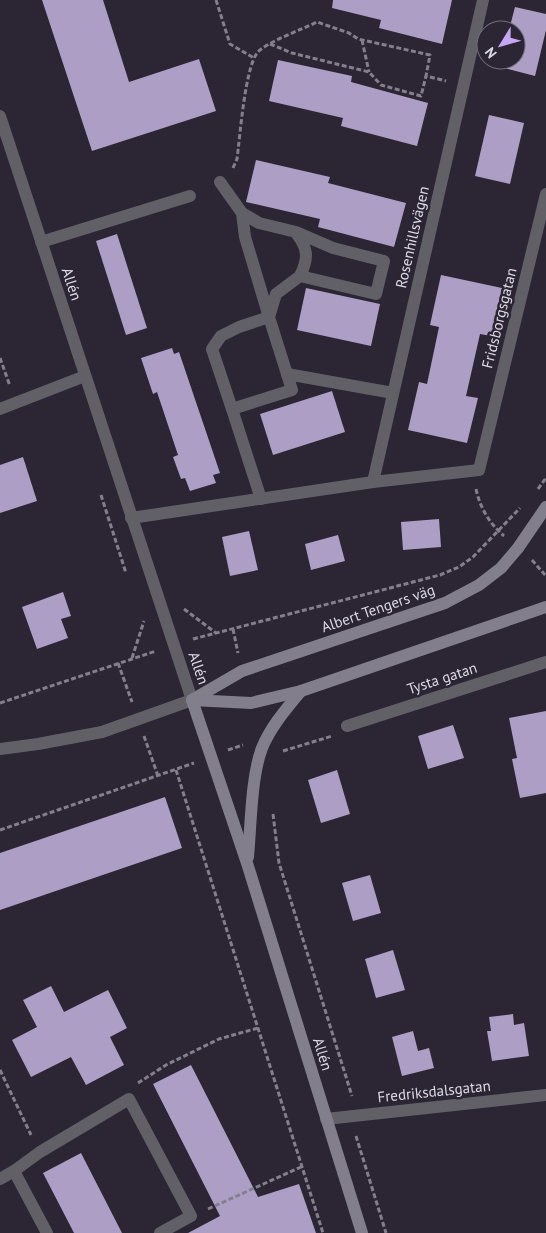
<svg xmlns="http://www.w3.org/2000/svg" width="546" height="1233" font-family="'PT Sans',sans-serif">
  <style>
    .building { fill: #ad9ec6 }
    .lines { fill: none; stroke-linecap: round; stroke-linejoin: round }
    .path { stroke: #847f8c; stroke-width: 3; stroke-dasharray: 5 2.5; stroke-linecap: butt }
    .service { stroke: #626067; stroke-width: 12 }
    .minor { stroke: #626067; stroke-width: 12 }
    .tertiary { stroke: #626067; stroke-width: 12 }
    .secondary { stroke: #837e8b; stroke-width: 12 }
    .labels { text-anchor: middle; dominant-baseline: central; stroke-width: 5; stroke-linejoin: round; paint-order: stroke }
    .street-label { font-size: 15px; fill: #dedbe5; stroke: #2b2534 }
  </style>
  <rect width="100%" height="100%" fill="#2b2534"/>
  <g class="building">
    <polygon points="42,0 103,0 129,82 199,59 216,111 92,151"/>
    <polygon points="333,0 452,0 442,44 379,28 381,20 332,8"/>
    <polygon points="515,7 546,14 546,30 535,76 500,67 502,60 516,60 516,30 509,30"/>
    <polygon points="278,60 352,76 351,82 428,103 417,146 341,126 343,118 269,101"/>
    <polygon points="489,115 524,123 510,184 475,176"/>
    <polygon points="256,160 330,177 328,183 406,203 394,247 318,227 320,219 246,202"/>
    <polygon points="117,234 147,328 126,335 96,241"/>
    <polygon points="441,275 502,288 491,336 480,334 466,396 478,398 467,443 408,430 419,382 427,384 439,327 430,325"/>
    <polygon points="306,288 380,304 371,346 297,330"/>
    <polygon points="172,348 174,354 179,352 220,473 213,475 216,483 190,491 185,478 181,479 173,457 178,455 157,392 153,394 141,358"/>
    <polygon points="332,391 345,432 273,455 260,414"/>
    <polygon points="23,457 37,501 0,513 0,465"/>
    <polygon points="439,519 441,547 403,550 401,522"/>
    <polygon points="249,531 258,570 230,576 222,537"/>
    <polygon points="338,535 345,561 311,570 305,544"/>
    <polygon points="63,592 71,616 61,619 68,638 37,649 22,607"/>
    <polygon points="546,711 546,793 520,798 512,759 517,758 509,718"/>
    <polygon points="453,725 464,758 428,769 418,736"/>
    <polygon points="337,770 350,814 321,823 308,780"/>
    <polygon points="165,797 182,848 0,910 0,853"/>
    <polygon points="370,875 381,913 353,921 342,883"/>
    <polygon points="393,950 405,990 376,998 365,959"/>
    <polygon points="51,986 64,1012 108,990 127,1028 110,1037 124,1065 86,1085 71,1057 31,1077 12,1040 37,1027 23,1000"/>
    <polygon points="513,1014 514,1025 524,1023 529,1056 492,1061 487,1031 491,1031 489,1017"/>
    <polygon points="413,1031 418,1051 429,1048 434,1068 402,1076 392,1037"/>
    <polygon points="191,1065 258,1197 299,1184 316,1233 188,1233 220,1216 153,1084"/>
    <polygon points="81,1153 122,1233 74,1233 43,1173"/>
  </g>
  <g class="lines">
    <g class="path">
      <polyline points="216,0 230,44 254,58"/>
      <polyline points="362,40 369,72"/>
      <polyline points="270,44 292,53 369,72 381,85 421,96 426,76"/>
      <path d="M233,168l4,-9c3,-22 8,-93 21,-107 9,-10 45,-23 59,-30l32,11 9,6 72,16 -4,21 20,5"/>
      <polyline points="0,358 10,386"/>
      <path d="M476,489c4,19 14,35 28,47"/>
      <polyline points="538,489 546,478"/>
      <polyline points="101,495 126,573"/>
      <polyline points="532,560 546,576"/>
      <polyline points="184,609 216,633"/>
      <polyline points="233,629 238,653"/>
      <polyline points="193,639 440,575 459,567 473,557 520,508"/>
      <polyline points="132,658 144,621"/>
      <polyline points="118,663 132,702"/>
      <polyline points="0,703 156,651"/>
      <polyline points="144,736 158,776"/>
      <polyline points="228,750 243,745"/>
      <polyline points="283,751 332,736"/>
      <polyline points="176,770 323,1233"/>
      <polyline points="273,814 279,863 352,1096"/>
      <polyline points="0,830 194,763"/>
      <polyline points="0,1070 31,1135"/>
      <polyline points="138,1083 166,1065 219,1039 258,1028"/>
      <polyline points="356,1136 386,1233"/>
      <polyline points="208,1209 301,1167"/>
    </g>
    <g class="service">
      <polyline points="41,242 190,196"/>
      <polyline points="0,409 85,376"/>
    </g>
    <g class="minor">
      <polyline points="220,182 242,213 259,223 296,232 333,248 384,261 376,294 300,276 276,294 269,317 292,390 232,409 212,349 221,336 239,327 269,317 245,237 242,213"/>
      <path d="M296,233c12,15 13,25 4,43"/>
      <polyline points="287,374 393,393"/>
      <polyline points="232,409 261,499"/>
      <polyline points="373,482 483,0"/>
      <polyline points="131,518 373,482 479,470 546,194"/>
      <polyline points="347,726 546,662"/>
      <polyline points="326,1119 546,1095"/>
      <polyline points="14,1171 47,1233"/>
      <polyline points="0,1179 14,1171 40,1152 129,1099 191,1216 160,1233"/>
    </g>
    <polyline class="tertiary" points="0,116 192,700 102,732 38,744 0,749"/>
    <g class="secondary">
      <polyline points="192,700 247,863 362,1233"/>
      <polyline points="192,700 242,671 445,603 479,585 501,568 518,548 546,507"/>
      <polyline points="192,700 251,703 301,691 546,607"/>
      <path d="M248,857c3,-32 3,-80 14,-109 9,-22 25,-40 39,-57"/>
    </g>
  </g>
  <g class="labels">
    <g class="street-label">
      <text transform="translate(412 237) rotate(-77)">Rosenhillsvägen</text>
      <text transform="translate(72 284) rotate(72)">Allén</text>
      <text transform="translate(499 318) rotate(-76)">Fridsborgsgatan</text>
      <text transform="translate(378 608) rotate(-19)">Albert Tengers väg</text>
      <text transform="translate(199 668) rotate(71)">Allén</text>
      <text transform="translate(442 678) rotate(-18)">Tysta gatan</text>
      <text transform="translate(323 1054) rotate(73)">Allén</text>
      <text transform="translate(434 1091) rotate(-6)">Fredriksdalsgatan</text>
    </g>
  </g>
  <g transform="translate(501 45) rotate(233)"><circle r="24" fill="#2b2534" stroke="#736e7b"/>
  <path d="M0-4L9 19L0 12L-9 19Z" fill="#c4a7f1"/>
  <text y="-8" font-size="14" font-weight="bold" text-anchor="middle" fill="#dedbe5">N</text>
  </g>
</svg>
